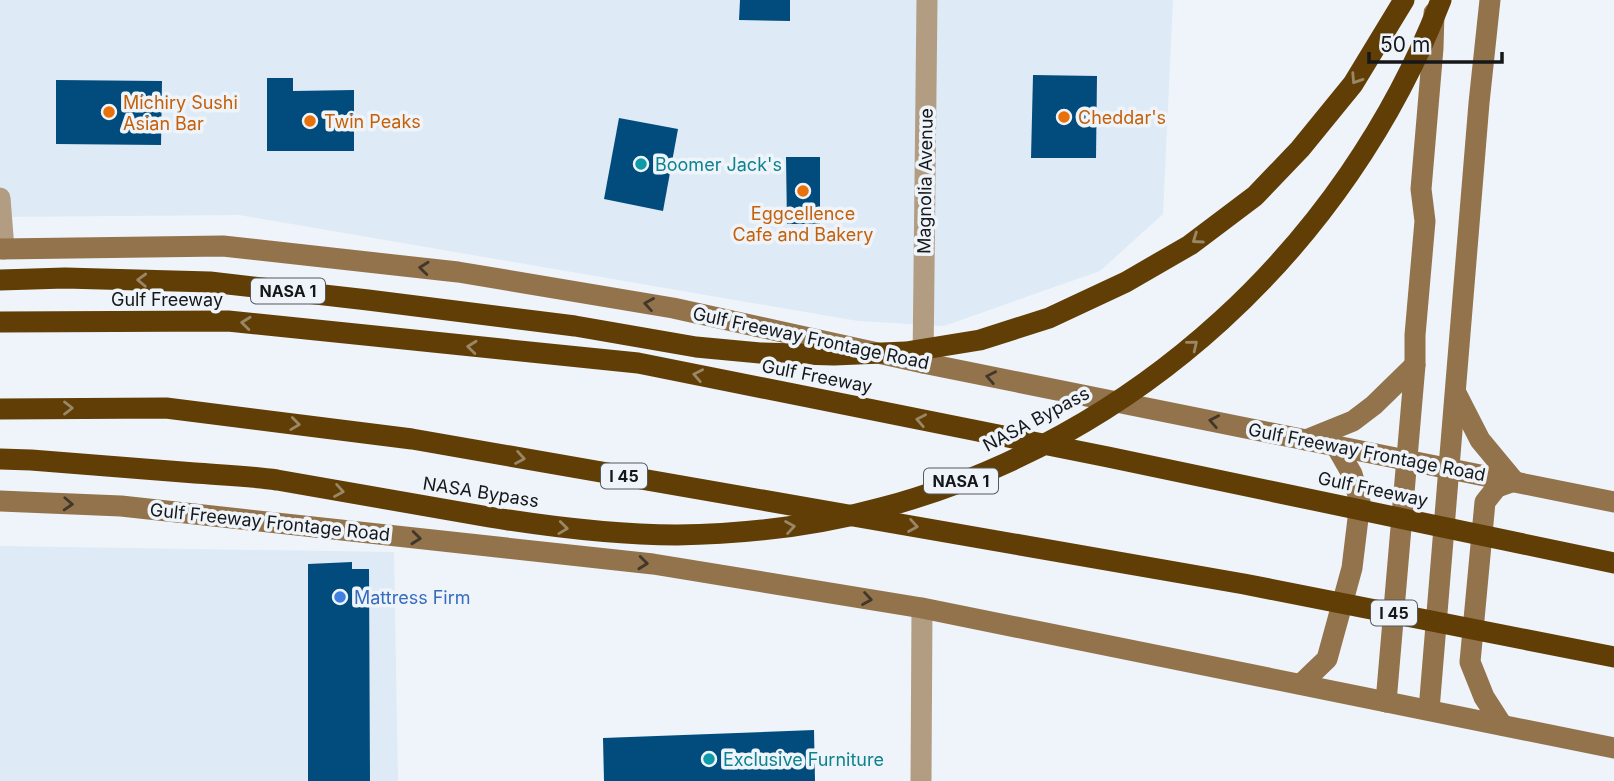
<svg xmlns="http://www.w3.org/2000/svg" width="1614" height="781" font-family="Inter,sans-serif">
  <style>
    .built { fill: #deeaf6 }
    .building { fill: #014c7c }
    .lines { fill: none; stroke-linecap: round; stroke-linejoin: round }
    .street { stroke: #b39d82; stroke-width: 21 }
    .secondary { stroke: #93734b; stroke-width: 21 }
    .highway { stroke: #613e05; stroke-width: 21 }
    .oneway { stroke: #998767 }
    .oneway2 { stroke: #41372a }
    .food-dot { fill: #e8710a; stroke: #eef4fa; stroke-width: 2.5 }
    .culture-dot { fill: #0f9aa8; stroke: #eef4fa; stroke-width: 2.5 }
    .shop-dot { fill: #3f7fe0; stroke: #eef4fa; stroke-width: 2.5 }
    .labels { text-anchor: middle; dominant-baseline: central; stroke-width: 7; stroke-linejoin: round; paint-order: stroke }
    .shield { fill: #eef4fa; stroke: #56595c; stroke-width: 2 }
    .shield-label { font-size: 16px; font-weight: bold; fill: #151719 }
    .food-label { font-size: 18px; fill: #c56008; stroke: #eef4fa; text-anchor: start }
    .culture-label { font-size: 18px; fill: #0d838f; stroke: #eef4fa; text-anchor: start }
    .street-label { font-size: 18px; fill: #151719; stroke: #eef4fa }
    .shop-label { font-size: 18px; fill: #366cbe; stroke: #eef4fa; text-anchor: start }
  </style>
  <rect width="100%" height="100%" fill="#eef4fa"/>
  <g class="built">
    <polygon points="0,0 1173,0 1163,214 1100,271 944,326 858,321 239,215 0,217"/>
    <polygon points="0,546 394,552 398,781 0,781"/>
  </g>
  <g class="building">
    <polygon points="740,0 790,0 790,21 739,20"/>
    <polygon points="1033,75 1097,76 1096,158 1031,158"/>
    <polygon points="267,78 293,78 293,91 354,90 354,151 267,151"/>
    <polygon points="56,80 162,81 161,145 56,144"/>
    <polygon points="619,118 678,129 663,211 604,199"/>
    <polygon points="786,157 820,157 820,224 787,224"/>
    <polygon points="352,562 352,569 369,569 370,781 308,781 308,564"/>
    <polygon points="814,730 815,781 604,781 603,738"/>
  </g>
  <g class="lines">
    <g class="street">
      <polyline points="0,198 4,249"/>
      <polyline points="923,363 927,0"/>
      <polyline points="921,781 922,608"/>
    </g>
    <g class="secondary">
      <polyline points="0,249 223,246 458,272 673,308 923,363 1614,502"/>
      <polyline points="1456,393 1480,440 1514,481"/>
      <polyline points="1306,440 1353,421 1374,405 1415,365"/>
      <polyline points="0,501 121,506 653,564 922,608 1614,748"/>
      <polyline points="1301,684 1327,659 1352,568 1360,502 1352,474 1336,446"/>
      <polyline points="1386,702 1415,365 1415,335 1425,221 1421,189 1433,48 1434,13"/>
      <polyline points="1429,710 1479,103 1490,0"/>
      <polyline points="1502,725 1484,697 1470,662 1485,502 1497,487 1514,481"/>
    </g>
    <g class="highway">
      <polyline points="0,280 65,278 210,282 368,300 575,326 696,347 760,353 834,355 906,352 980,340 1049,318 1126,282 1190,245 1255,196 1300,149 1353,84 1404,0"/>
      <polyline points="0,322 228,321 638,363 1108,457 1614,563"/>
      <polyline points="0,409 166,408 412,439 1244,584 1614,657"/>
      <path d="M0,459l31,1c55,4 109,9 164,13 27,2 55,3 82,7 71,12 141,25 212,37 62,10 125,18 188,18 69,-1 138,-9 204,-27 255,-68 465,-262 560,-508"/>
    </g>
  </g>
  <defs><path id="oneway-chevron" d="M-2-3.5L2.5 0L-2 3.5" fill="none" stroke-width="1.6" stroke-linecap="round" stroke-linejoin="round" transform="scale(1.75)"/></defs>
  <g class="oneway">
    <use href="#oneway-chevron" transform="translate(1356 79) rotate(123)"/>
    <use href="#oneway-chevron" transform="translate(1197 239) rotate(145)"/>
    <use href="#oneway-chevron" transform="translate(142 280) rotate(-178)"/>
    <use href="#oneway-chevron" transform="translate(246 323) rotate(-174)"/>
    <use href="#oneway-chevron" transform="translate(1193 345) rotate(-39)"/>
    <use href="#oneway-chevron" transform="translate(472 347) rotate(-174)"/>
    <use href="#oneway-chevron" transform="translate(698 375) rotate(-169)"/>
    <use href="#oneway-chevron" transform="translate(68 408)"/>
    <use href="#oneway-chevron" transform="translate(921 420) rotate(-169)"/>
    <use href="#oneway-chevron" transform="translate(295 424) rotate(7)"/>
    <use href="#oneway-chevron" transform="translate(520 458) rotate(10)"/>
    <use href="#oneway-chevron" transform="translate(339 491) rotate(10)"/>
    <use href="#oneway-chevron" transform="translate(913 526) rotate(10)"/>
    <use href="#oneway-chevron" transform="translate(790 527) rotate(-9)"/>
    <use href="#oneway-chevron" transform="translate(563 528) rotate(7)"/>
  </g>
  <g class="oneway2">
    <use href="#oneway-chevron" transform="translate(424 268) rotate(-174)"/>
    <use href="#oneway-chevron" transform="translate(649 304) rotate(-170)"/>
    <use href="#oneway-chevron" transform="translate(991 377) rotate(-169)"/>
    <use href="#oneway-chevron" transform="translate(1214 421) rotate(-169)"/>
    <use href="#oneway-chevron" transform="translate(68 504) rotate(3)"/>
    <use href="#oneway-chevron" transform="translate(416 538) rotate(6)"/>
    <use href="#oneway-chevron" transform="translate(643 563) rotate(6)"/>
    <use href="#oneway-chevron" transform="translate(867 599) rotate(9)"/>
  </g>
  <g class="food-dot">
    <circle cx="109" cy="112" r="7"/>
    <circle cx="1064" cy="117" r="7"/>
    <circle cx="310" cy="121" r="7"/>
    <circle cx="803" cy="191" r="7"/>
  </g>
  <g class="culture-dot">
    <circle cx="641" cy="164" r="7"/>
    <circle cx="709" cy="759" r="7"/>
  </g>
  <circle class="shop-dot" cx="340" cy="597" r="7"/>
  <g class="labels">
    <g class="shield">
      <rect x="251" y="278.5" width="74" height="25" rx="5"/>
      <rect x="601" y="463.5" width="46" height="25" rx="5"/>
      <rect x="924" y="468.5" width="74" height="25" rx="5"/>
      <rect x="1371" y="600.5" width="46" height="25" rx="5"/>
    </g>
    <g class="shield-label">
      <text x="288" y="291">NASA 1</text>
      <text x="624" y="476">I 45</text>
      <text x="961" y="481">NASA 1</text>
      <text x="1394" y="613">I 45</text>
    </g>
    <g class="food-label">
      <text x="123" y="102">Michiry Sushi<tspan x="123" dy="21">Asian Bar</tspan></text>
      <text x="1078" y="117">Cheddar's</text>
      <text x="324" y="121">Twin Peaks</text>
      <text x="803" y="213" text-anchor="middle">Eggcellence<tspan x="803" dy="21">Cafe and Bakery</tspan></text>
    </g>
    <g class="culture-label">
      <text x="655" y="164">Boomer Jack's</text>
      <text x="723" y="759">Exclusive Furniture</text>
    </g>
    <g class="street-label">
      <text transform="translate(925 181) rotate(-89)">Magnolia Avenue</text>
      <text x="167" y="299">Gulf Freeway</text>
      <text transform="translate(811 338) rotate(12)">Gulf Freeway Frontage Road</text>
      <text transform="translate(817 376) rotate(11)">Gulf Freeway</text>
      <text transform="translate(1036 419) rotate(-28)">NASA Bypass</text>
      <text transform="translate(1367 452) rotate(11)">Gulf Freeway Frontage Road</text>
      <text transform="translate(1373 489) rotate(12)">Gulf Freeway</text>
      <text transform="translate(481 492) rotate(9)">NASA Bypass</text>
      <text transform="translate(270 522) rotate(6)">Gulf Freeway Frontage Road</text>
    </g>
    <g class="shop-label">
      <text x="354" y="597">Mattress Firm</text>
    </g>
  </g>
  <path d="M1369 52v10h133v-10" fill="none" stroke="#151719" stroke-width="3.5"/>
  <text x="1380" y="52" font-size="21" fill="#151719" stroke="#eef4fa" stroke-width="5" paint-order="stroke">50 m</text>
</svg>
